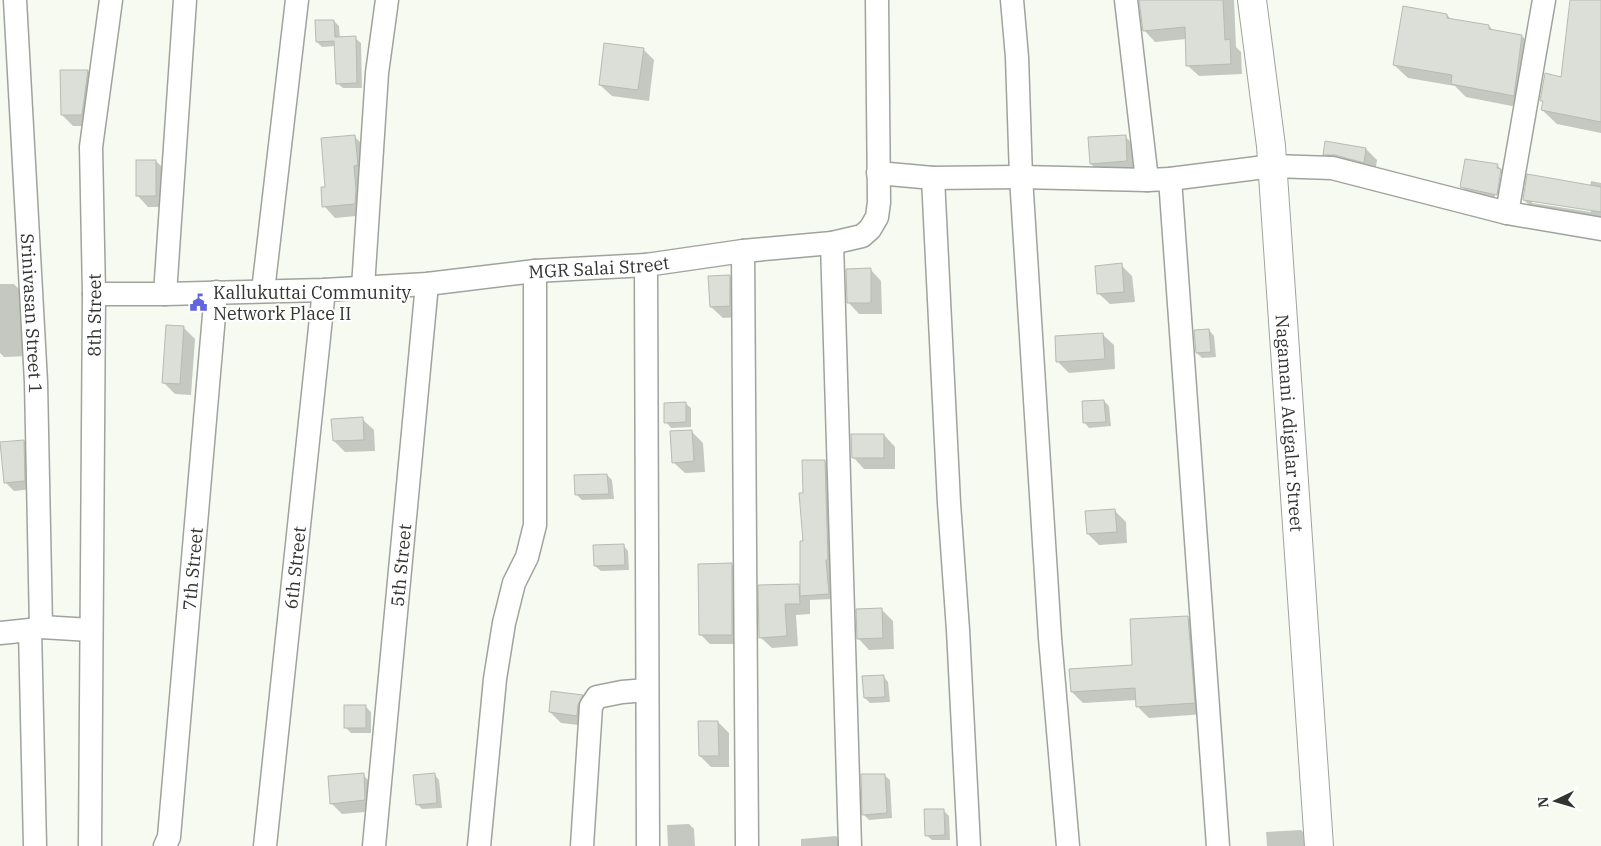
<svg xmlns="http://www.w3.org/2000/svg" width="1601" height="846" font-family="'IBM Plex Serif',serif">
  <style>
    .shadow { fill: #0003; fill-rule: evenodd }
    .building { fill: #dbdfd7; stroke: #b7bbb3 }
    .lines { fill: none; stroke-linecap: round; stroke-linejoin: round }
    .street-casing { stroke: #a0a39c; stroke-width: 25 }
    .secondary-casing { stroke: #a0a39c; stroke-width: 30 }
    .street { stroke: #fff; stroke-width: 22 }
    .secondary { stroke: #fff; stroke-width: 28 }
    .labels { text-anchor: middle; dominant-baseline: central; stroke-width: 4; stroke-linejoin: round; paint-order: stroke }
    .street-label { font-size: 18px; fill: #323431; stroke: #fff }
    .poi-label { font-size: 18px; fill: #323431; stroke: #fff; text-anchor: start }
  </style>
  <rect width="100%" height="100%" fill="#f6faf1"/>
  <g class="shadow">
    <polygon points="1147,0 1234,0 1236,47 1241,52 1242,74 1199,76 1187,65 1186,39 1155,42 1144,30"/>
    <polygon points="1572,0 1601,0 1601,133 1557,124 1542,110 1544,103 1541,100 1563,78"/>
    <polygon points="1447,15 1452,20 1489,26 1494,31 1522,36 1535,49 1527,109 1466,97 1455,86 1408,78 1394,65"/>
    <polygon points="334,21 339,26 340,38 355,38 361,43 362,88 343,88 337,83 336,46 322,47 317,42"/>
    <polygon points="643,49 654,60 649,101 612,96 600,85"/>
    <polygon points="88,71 99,82 93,126 73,126 62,115"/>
    <polygon points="1125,136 1136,148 1138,172 1103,175 1091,164"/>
    <polygon points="355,137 366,148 366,215 335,218 324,206 327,188"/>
    <polygon points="1366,149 1377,160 1375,173 1335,165 1324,154"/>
    <polygon points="156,161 167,172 167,207 148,207 137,195"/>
    <path d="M1497,165l12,12 -1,29 -35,-8 -11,-11zM1499,173h3l-5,29 -3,-1z"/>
    <path d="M1591,181l10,2v38l-68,-12 -9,-9 66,-13zM1532,200l59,9v3l-59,-9z"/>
    <polygon points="1121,265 1132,276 1135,302 1110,304 1098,293"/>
    <polygon points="870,269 881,281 882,314 859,314 848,302"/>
    <polygon points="730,276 741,287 741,317 723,318 711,307"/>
    <polygon points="0,284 14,284 25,295 28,356 4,357 0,353"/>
    <polygon points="183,327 195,339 191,395 175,394 164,383"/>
    <polygon points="1209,330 1214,336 1216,357 1202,358 1197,353"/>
    <polygon points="1102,334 1114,345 1115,369 1069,373 1058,362"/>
    <polygon points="1104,401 1109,406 1111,426 1089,428 1084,422"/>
    <polygon points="685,403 691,408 691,427 671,428 666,422"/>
    <polygon points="362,419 374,430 375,451 345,452 334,441"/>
    <polygon points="692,432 703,443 705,472 685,473 673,462"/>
    <polygon points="884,435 895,447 895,469 864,469 853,457"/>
    <polygon points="24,441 32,449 33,489 14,491 5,482"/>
    <polygon points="825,461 830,466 833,599 810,600 810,614 796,615 798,646 772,648 760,637 798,585 801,588 804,494"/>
    <polygon points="607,475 612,480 614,499 582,500 577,495"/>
    <polygon points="1114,510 1126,522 1127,543 1099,545 1088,534"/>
    <polygon points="623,545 628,551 629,570 601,571 595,566"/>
    <polygon points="731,565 741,574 741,644 710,644 700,634"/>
    <polygon points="882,610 893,621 894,649 869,650 858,638"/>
    <polygon points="1187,617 1199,629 1205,714 1149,718 1138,707 1137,700 1083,703 1072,692 1133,667"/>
    <polygon points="883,676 888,682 890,702 870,703 865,698"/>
    <polygon points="582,696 593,707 588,726 561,723 550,712"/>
    <polygon points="366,707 371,712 371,733 351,733 345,727"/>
    <polygon points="718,722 729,733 729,767 711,767 700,756"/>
    <polygon points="434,774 439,780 442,808 422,809 417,804"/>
    <polygon points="363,775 374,786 376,811 342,814 331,803"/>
    <polygon points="884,775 890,780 892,818 869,820 863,814"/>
    <polygon points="943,810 949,816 950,840 932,840 926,835"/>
    <polygon points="689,824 694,829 695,846 668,846 667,825"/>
    <polygon points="1301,830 1313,841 1313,846 1267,846 1266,832"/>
    <polygon points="836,836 845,846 801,846 801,839"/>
  </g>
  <g class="building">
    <polygon points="1139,0 1223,0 1225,40 1230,39 1231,64 1186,66 1185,27 1143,31"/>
    <polygon points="1570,0 1601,0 1601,122 1541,110 1543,101 1540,101 1545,73 1561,77"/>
    <polygon points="1403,6 1447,14 1447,18 1489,25 1489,29 1522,35 1514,96 1451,84 1452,75 1393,65"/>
    <polygon points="315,20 334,20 335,37 356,36 357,83 336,84 334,41 316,42"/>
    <polygon points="604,43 644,48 638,90 599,85"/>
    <polygon points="60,70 88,70 82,115 61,115"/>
    <polygon points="355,135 358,165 354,166 356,189 355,204 322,207 321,187 325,187 321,138"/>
    <polygon points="1126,135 1127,161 1090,164 1088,137"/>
    <polygon points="1325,141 1366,148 1364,163 1335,155 1323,155"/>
    <polygon points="1465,159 1498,164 1497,168 1501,169 1497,195 1460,187"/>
    <rect x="136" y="160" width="20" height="36"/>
    <polygon points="1527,174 1601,187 1601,212 1523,200"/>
    <polygon points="1122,263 1124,292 1097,294 1095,266"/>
    <polygon points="871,268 871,303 847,303 846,269"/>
    <polygon points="730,275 730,306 710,307 708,276"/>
    <polygon points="166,325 184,326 180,384 162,383"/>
    <polygon points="1209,329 1211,352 1196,353 1194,330"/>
    <polygon points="1103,333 1105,359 1056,362 1055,336"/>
    <polygon points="1104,400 1106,422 1083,423 1082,401"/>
    <polygon points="686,402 686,422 664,423 664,403"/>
    <polygon points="363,417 364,440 333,441 331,419"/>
    <polygon points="692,430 694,461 672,463 670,431"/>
    <polygon points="851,434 884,434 884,458 852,458"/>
    <polygon points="24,440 25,481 4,483 0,442"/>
    <polygon points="802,460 825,460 828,560 826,560 829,594 800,596 800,541 803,541 799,493 803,493"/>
    <polygon points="607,474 609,494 575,495 574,475"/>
    <polygon points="1115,509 1117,532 1087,534 1085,511"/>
    <polygon points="624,544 625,565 594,566 593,545"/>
    <polygon points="732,563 732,635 699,635 698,564"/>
    <polygon points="799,584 800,604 785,604 787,636 759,638 758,585"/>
    <polygon points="882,608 883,638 857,639 856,609"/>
    <polygon points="1188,616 1195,703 1136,707 1135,688 1071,692 1069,669 1132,665 1130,619"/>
    <polygon points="884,675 885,697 864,698 862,676"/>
    <polygon points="551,691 583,695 578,705 577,716 549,712"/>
    <rect x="344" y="705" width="22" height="23"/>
    <polygon points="698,721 718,721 719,756 699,756"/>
    <polygon points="364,773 365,800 330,804 328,776"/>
    <polygon points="435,773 437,803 416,805 413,775"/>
    <polygon points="861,774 885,774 887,813 862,815"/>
    <polygon points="924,809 944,809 945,835 925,836"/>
  </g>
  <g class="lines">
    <defs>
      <g id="street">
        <path id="s1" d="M15,0l21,382 5,245"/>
        <polyline points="1012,0 1017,57 1021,177 1050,638 1068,846"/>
        <polyline points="1126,0 1147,180"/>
        <polyline points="878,173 933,178 1021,177 1147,180 1170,179 1273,166 1332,168 1507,213 1601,229"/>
        <polyline points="933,178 949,503 958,630 969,846"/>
        <polyline points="1170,179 1218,846"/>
        <polyline points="1507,213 1544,0"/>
        <polyline points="832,243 850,846"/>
        <polyline points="743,251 747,846"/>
        <polyline points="646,265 648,846"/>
        <polyline points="363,287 377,73 387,0"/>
        <polyline points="263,291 297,0"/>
        <path id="s2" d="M94,294h71l159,-4 103,-6 108,-13 111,-6 97,-14 89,-8 30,-7 8,-7 7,-12 2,-15 -2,-202"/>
        <polyline points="165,294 185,0"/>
        <polyline points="30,630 35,846"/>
        <polyline points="0,633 30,630 41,627 91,630"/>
        <path id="s3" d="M90,846l4,-552 -3,-147 20,-147"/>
        <path id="s4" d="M165,846l4,-9 47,-545"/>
        <path id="s5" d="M265,846l59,-556"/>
        <path id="s6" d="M374,846l53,-562"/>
        <polyline points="479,846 495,679 504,623 514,583 527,557 535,525 535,271"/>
        <polyline points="582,846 591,706 597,697 622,692 647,690"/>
      </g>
      <g id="secondary">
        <path id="s7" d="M1252,0l19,146 48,700"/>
      </g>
    </defs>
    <use href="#street" class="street-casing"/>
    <use href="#secondary" class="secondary-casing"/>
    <use href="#street" class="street"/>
    <use href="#secondary" class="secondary"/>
  </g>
  <defs>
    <symbol id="civic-bare" viewBox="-9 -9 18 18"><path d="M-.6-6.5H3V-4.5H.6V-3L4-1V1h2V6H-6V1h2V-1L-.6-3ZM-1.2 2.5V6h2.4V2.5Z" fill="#6166de" stroke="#fff" stroke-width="2.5" paint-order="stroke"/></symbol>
  </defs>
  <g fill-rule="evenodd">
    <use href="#civic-bare" x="186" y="290" width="25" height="25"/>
  </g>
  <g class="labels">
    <g class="street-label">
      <text stroke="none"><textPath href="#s2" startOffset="506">MGR Salai Street</textPath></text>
      <text stroke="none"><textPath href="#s1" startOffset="314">Srinivasan Street 1</textPath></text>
      <text stroke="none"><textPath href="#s3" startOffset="531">8th Street</textPath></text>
      <text stroke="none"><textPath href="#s7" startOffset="425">Nagamani Adigalar Street</textPath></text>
      <text stroke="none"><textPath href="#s6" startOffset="282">5th Street</textPath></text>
      <text stroke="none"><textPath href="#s5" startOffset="280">6th Street</textPath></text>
      <text stroke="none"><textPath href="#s4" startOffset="279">7th Street</textPath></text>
    </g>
    <g class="poi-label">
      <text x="213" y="292">Kallukuttai Community<tspan x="213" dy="21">Network Place II</tspan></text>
    </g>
  </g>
  <g transform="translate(1556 801) rotate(265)" stroke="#ffffff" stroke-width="4" paint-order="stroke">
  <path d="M0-4L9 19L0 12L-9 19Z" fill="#323431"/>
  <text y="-8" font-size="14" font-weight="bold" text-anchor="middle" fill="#323431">N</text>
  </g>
</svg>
